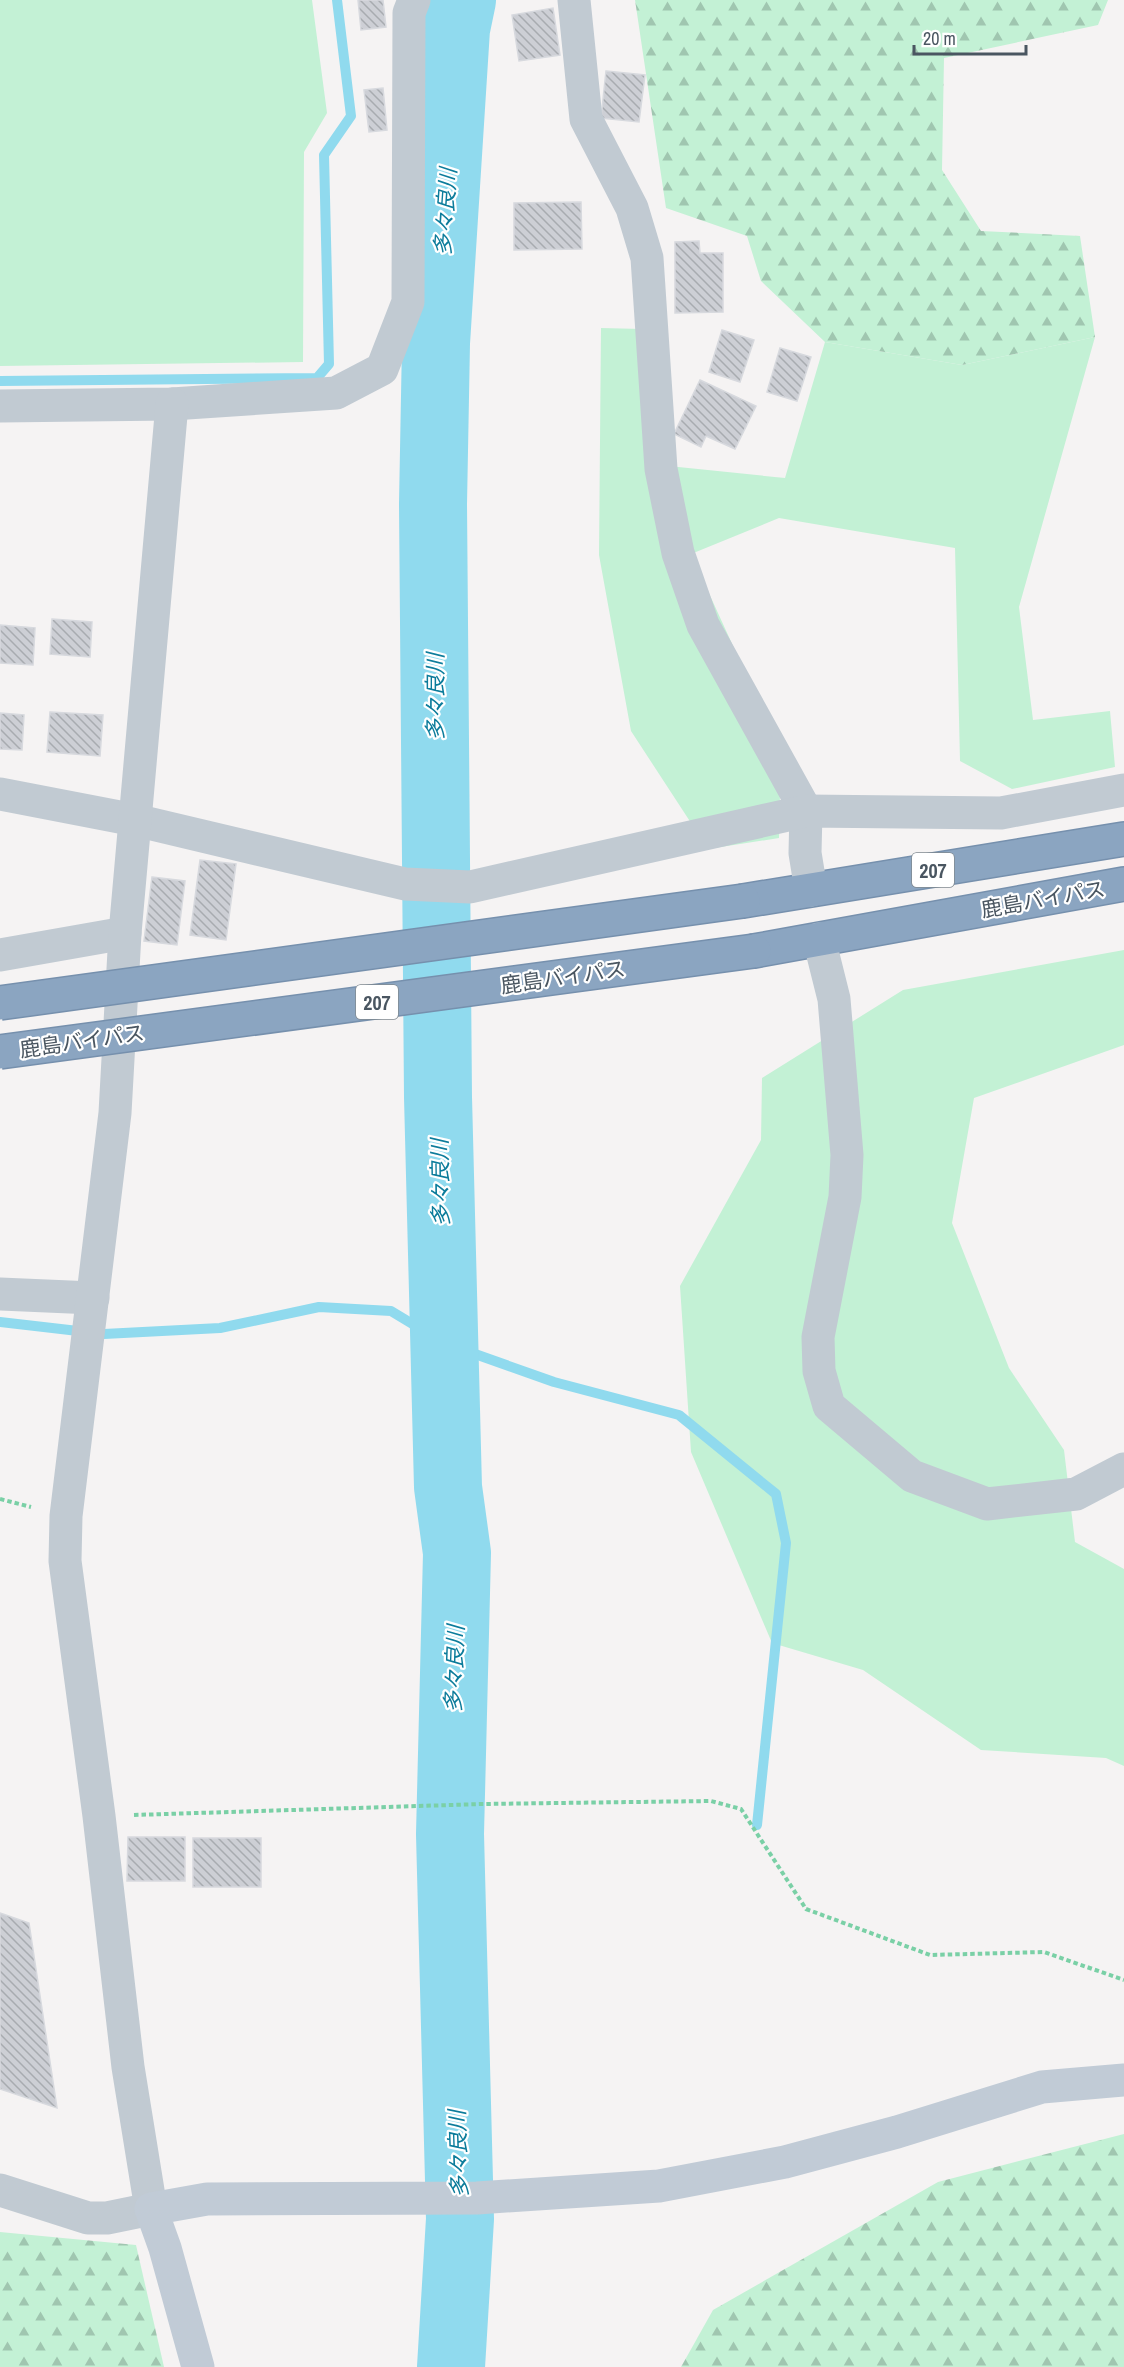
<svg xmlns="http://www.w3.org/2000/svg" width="1124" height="2367" font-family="'Archivo Narrow','Noto Sans JP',sans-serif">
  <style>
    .green { fill: #c3f1d5 }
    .forest { fill: url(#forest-firs) }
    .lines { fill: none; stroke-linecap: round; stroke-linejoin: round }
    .stream { stroke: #90daee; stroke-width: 10 }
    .river { stroke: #90daee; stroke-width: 68 }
    .building { fill: url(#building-back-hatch); stroke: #d7d9de; stroke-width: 1.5 }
    .highway-casing { stroke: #7690ad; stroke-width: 36 }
    .path { stroke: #7ad0a6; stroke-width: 4; stroke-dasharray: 4.5 3; stroke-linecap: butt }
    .street { stroke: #c1cad2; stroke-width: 33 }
    .secondary { stroke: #c1cbd6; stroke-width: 33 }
    .highway { stroke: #8ba5c1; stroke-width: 33 }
    .highway-bridge-casing { stroke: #7690ad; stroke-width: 36; stroke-linecap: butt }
    .highway-bridge { stroke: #8ba5c1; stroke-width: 33 }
    .labels { text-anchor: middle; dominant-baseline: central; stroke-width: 4.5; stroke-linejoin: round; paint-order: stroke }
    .shield { fill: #fff; stroke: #808990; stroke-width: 1.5 }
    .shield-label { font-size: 20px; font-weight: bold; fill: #4a5661 }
    .street-label { font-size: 21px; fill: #4a5661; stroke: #fff }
    .water-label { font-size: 22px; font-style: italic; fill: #0c7c9b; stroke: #fff }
  </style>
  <defs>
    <pattern id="forest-firs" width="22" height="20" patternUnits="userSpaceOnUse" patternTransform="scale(1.5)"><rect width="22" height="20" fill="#c3f1d5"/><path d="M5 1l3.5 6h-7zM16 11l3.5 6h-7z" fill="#a0c6b0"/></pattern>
    <pattern id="building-back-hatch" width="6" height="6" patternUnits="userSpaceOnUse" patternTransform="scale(1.5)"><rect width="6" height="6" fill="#cdcfd5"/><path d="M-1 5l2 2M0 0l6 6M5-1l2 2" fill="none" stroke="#a8abb0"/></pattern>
  </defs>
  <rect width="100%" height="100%" fill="#f5f3f3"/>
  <g class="green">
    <polygon points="0,0 312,0 327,113 304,152 303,362 0,366"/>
    <polygon points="601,328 642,329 649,464 785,478 825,342 962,365 1095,337 1019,607 1033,720 1110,711 1115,767 1012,789 960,761 955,548 779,518 691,554 781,751 779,838 708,849 631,731 599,555"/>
    <polygon points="1124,950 1124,1045 974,1098 952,1223 1009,1368 1064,1450 1075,1542 1124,1569 1124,1766 1106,1758 981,1750 863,1670 772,1643 691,1452 680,1286 761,1140 762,1078 903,990"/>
  </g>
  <g class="forest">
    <polygon points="635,0 1108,0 1098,25 944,58 942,170 981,231 1080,236 1095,337 962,365 825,342 761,281 747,236 666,208"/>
    <polygon points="1124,2134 1124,2367 681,2367 713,2310 938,2182"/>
    <polygon points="0,2232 136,2245 164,2367 0,2367"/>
  </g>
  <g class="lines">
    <g class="stream">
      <polyline points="0,381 317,378 329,364 324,155 351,116 337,0"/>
      <polyline points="0,1322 104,1334 220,1328 319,1307 391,1311 444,1343 554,1382 679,1415 776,1494 786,1543 757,1825"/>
    </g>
    <polyline class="river" points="451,2367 460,2219 450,1834 457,1553 448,1487 438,1097 433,504 436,343 456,29 462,0"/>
  </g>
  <g class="building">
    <polygon points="358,0 383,0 386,27 361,30"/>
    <polygon points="553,8 560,55 519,61 512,15"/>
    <polygon points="606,71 645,75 639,122 601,118"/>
    <polygon points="383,88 387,130 369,132 364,90"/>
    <polygon points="581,202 582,249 514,250 514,203"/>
    <polygon points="699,241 700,253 723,253 723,312 675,313 675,242"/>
    <polygon points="722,330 754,340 740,382 709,372"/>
    <polygon points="780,348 811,357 797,401 767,392"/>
    <polygon points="700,380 756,406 735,449 706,436 701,447 674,434"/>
    <polygon points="52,619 92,622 90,657 50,654"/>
    <polygon points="0,625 35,628 33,665 0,663"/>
    <polygon points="50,712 103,715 100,756 47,752"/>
    <polygon points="0,713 24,715 22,750 0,749"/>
    <polygon points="200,860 236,864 226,940 190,935"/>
    <polygon points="152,877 185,881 177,945 144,941"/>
    <polygon points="128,1837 185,1837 185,1881 127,1881"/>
    <rect x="193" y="1838" width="68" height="49"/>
    <polygon points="0,1913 29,1923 57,2108 0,2089"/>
  </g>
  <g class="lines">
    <defs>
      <g id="highway">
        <polyline points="743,901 1124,839"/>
        <polyline points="754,951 1124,884"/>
      </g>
    </defs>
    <use href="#highway" class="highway-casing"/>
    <g class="path">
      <polyline points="0,1499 31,1507"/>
      <polyline points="134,1815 482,1804 711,1801 741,1809 806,1909 930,1955 1044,1952 1124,1980"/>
    </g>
    <g class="street">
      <polyline points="574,0 586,119 632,208 647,258 661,469 678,553 703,625 806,811 805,853 811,890"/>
      <polyline points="0,406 172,404 336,393 382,369 408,302 409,13 414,0"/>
      <polyline points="0,794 135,820 405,884 470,887 806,811 1001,813 1124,790"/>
      <polyline points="819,939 834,999 847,1155 845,1197 818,1337 819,1371 829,1406 912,1476 987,1504 1076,1494 1124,1469"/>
      <polyline points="0,955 125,933"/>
      <polyline points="0,1294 93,1298"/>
      <polyline points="0,2190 88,2218 107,2218 151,2209 128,2067 99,1816 65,1561 66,1516 115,1113 125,933 172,404"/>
    </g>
    <polyline class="secondary" points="198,2367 165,2248 151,2209 207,2199 477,2198 659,2186 785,2162 897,2132 1042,2087 1124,2080"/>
    <use href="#highway" class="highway"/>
    <defs>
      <g id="highway-bridge">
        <polyline points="0,1003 743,901"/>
        <polyline points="0,1052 754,951"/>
      </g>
    </defs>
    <use href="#highway-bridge" class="highway-bridge-casing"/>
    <use href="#highway-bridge" class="highway-bridge"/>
  </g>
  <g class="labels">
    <g class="shield">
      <rect x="912" y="853" width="42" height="34" rx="4.5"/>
      <rect x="356" y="985" width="42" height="34" rx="4.5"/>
    </g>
    <g class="shield-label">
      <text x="933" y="870">207</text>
      <text x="377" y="1002">207</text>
    </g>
    <g class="street-label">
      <text transform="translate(1043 899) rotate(-10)">鹿島バイパス</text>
      <text transform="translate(563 977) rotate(-8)">鹿島バイパス</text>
      <text transform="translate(82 1041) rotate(-8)">鹿島バイパス</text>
    </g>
    <g class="water-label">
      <text transform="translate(445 212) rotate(-86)">多々良川</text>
      <text transform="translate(435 697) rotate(-90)">多々良川</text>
      <text transform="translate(440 1183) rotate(-91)">多々良川</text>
      <text transform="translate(454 1669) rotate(-88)">多々良川</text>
      <text transform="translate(458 2154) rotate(-92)">多々良川</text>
    </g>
  </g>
  <path d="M914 45v9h112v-9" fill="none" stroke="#4a5661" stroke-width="3"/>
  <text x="923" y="45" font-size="18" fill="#4a5661" stroke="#ffffff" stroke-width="4.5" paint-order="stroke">20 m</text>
</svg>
